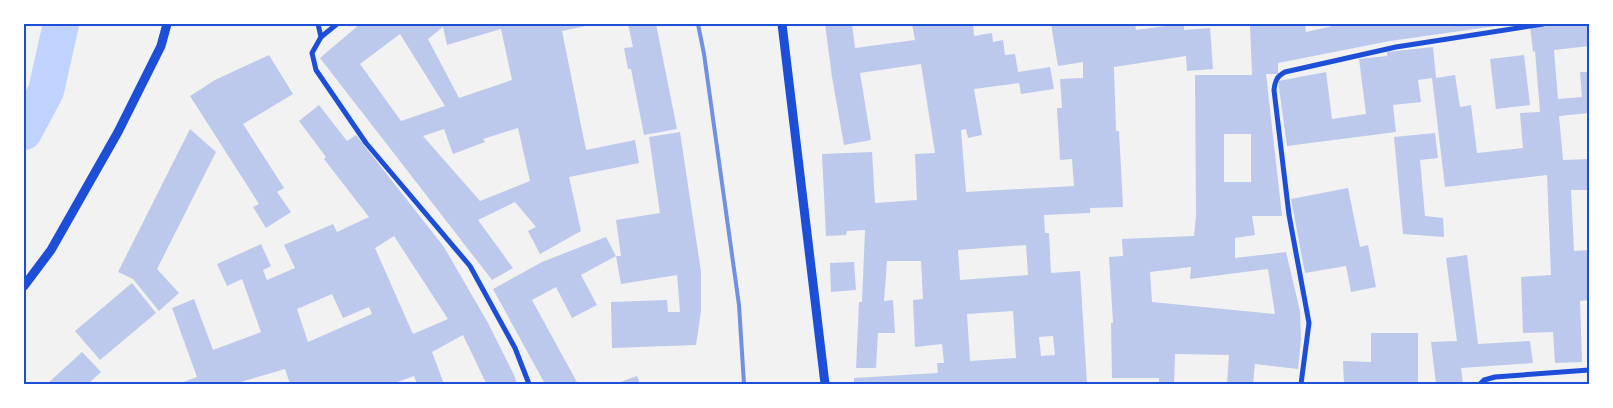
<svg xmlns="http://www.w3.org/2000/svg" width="1613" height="408" font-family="Ubuntu,sans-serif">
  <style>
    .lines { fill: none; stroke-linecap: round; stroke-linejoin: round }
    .canal { stroke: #bfd3fe; stroke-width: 36 }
    .building { fill: #bdc9ec; fill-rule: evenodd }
    .minor { stroke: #1d4ed8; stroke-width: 5 }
    .tertiary { stroke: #1d4ed8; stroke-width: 9 }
    .rail { stroke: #7290e2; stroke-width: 4 }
    .neatline { fill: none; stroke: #1d4ed8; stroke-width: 2 }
  </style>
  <rect width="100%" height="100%" fill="#f2f2f2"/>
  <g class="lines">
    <polyline class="canal" points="24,132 46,91 61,24"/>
  </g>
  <g class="building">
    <path d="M360,24h235l-33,7 24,119 49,-10 4,23 -70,14 12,54 -41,23 -12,-23 8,-4 -21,-25 -37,18 35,48 -21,12 -172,-222zM443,27l4,18 54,-16 11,51 -53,18 -31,-59zM400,34l45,72 -44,15 -41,-57zM518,128l12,53 -50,20 -57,-65 21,-7 9,25 32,-12 -2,-3z"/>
    <polygon points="628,24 656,24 677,129 644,135 631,69 628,69 624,48 633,47"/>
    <path d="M825,24h27l3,24 60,-8 -3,-16h61l1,12 18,-3 1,9 10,-2 2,15 10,-1 3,18 32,-5 4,22 -33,5 -2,-11 -45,6 8,46 -14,3 -2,-9 -5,1 5,62 108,-6 -2,-27 -12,1 -3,-52h5l-2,-29 23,-1v-16l-25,4 -7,-42h84l1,6 45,-6h3v6l26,-2 3,41 -26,2 -1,-15 -72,11 2,64h3l4,76 -33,1v5l-46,2 1,18h4l2,40 29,-2 7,113h-233v-6l84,-5 -1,-10h7l-2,-19 -27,3 -2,-47 10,-1 -2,-38h-34l-3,40 9,-1 2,33h-17l-2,35h-20l3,-66h3l3,-72 -18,1 -1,4 -20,1 -4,-82 50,-2 3,51 42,-3 -2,-46 20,-1 -14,-89 -61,9 11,67 -27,5 -12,-68zM1026,245l2,30 -68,5 -2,-30zM1013,311l3,47 -46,3 -3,-47zM1053,336l2,19 -14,1 -2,-19z"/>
    <path d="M1250,24h55l1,8 35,-8 162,1 -113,16 -112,22v11h-12l16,142h-30l3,19 -20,3v20l51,-6 14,59 1,28 -3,30 -43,-5 -2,20h-26l2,-29 -54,-1 -1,30h-15v-6h-47l-1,-55h2l-4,-66 14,-1 -1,-17 72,-3 2,-20 -1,-141h57zM1224,134h27v48h-27zM1191,267l-1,12 78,-10 7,45 -123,-12 -2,-30z"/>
    <polygon points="1561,24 1589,24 1589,46 1554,50 1558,99 1582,97 1580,72 1589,72 1589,113 1559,116 1563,160 1589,159 1589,190 1571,190 1574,251 1589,250 1589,300 1580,301 1582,362 1555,363 1553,332 1523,333 1521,277 1551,275 1547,175 1445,187 1432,78 1418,80 1421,102 1393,105 1396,132 1287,146 1278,81 1326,72 1332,119 1366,114 1359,59 1387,56 1387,52 1433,47 1436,78 1455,75 1460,107 1471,105 1477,153 1523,148 1520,113 1540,112 1535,51 1533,52 1530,26"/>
    <polygon points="269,55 293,94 243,124 284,188 277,192 291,212 266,228 253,207 259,204 190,96 215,80"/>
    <polygon points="1524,55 1530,105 1496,109 1490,59"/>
    <path d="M319,105l28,36 9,-6 88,112 44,76 26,52 3,9 -31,-1 -23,-48 -31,17 12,32h-27l-3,-8 -22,8h-102l-5,-15 -51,15h-56l19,-7 -25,-69 22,-9 19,51 48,-18 -19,-53 -15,7 -10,-22 44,-20 10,22 -8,4 4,10 28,-12 -11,-23 49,-21 4,8 32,-15 -45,-58 2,-2 -27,-36zM394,236l54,83 -35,15 -38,-86zM332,294l11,24 26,-11 3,7 -64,28 -11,-33z"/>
    <polygon points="190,129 216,152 157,269 179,293 159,311 133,279 118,272"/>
    <polygon points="680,132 701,272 701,311 696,345 612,348 611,302 667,300 668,312 680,312 677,275 621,284 616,256 621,256 616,220 660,213 649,137"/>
    <polygon points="1435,133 1438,158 1420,160 1425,216 1443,218 1444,237 1403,234 1394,137"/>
    <polygon points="1348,188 1360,247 1368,245 1376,287 1351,292 1346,266 1305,273 1291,199"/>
    <polygon points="606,237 616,256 581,275 597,305 572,318 556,287 532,300 578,384 545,384 493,289 542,262"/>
    <polygon points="1467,255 1478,344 1530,341 1533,363 1461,368 1463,384 1436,384 1431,342 1457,341 1446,258"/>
    <polygon points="854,262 856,290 831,292 830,263"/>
    <polygon points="132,283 156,313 100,360 75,331"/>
    <polygon points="1371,333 1418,333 1418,384 1344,384 1343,361 1371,362"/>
    <polygon points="82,352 101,372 88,384 47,384"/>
    <polygon points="637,376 640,384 615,384"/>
  </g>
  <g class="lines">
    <g class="minor">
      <polyline points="318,24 321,37 312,53 316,70 366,143 470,266 515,348 529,384"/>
      <polyline points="321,37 337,24"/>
      <path d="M1301,384l8,-61 -20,-108 -15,-125c1,-9 3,-14 11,-18l111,-25 147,-23"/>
      <polyline points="1480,384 1484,380 1495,377 1589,370"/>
    </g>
    <g class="tertiary">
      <polyline points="782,24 825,384"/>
      <polyline points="24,286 51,250 118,132 161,46 167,24"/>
    </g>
    <polyline class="rail" points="698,24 704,54 739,305 744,384"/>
  </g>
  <rect width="1613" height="408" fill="none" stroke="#ffffff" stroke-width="50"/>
  <rect x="25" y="25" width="1563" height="358" class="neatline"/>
</svg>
